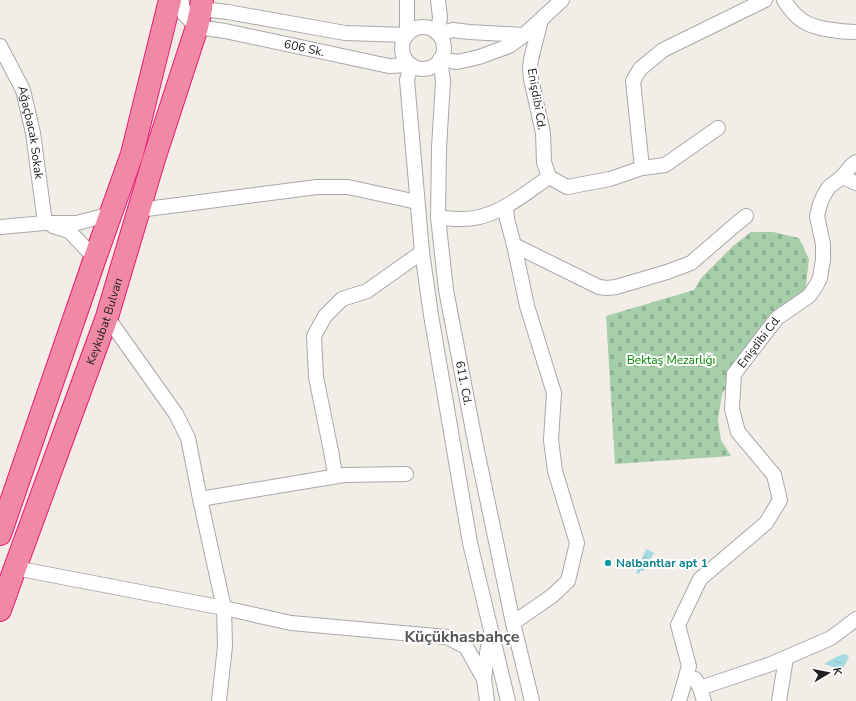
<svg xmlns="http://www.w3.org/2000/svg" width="856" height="701" font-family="'Nunito Sans',sans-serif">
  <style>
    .cemetery { fill: url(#cemetery-stones) }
    .water { fill: url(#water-ripples) }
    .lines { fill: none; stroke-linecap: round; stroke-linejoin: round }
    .street-casing { stroke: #a8a8a8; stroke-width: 16 }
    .highway-casing { stroke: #ec1973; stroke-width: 24 }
    .street { stroke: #fff; stroke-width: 14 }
    .highway { stroke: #f089a5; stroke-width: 22 }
    .culture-dot { fill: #0f9aa8; stroke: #fff; stroke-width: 1.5 }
    .labels { text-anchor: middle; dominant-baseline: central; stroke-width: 4; stroke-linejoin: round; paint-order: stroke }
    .street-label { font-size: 12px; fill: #212121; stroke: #fff }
    .park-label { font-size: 12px; fill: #028802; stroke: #fff }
    .culture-label { font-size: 12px; font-weight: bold; fill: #0d838f; stroke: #fff; text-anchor: start }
    .district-label { font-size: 16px; font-weight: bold; fill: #545454; stroke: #fff }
  </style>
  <defs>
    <pattern id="cemetery-stones" width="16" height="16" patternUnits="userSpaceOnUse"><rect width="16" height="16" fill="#a6cea9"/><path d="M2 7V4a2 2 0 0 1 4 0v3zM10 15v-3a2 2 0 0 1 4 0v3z" fill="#8fb191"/></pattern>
    <pattern id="water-ripples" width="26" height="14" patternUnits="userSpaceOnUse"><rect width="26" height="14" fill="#a4dbe3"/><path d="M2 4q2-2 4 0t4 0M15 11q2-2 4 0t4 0" fill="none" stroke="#8dbcc2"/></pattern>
  </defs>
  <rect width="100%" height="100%" fill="#f2eee7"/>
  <polygon class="cemetery" points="751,232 773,232 799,238 809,259 805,294 751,348 722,394 718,420 721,440 731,456 615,464 606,316 694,290 702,277 733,246"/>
  <g class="water">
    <polygon points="646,549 654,553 644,571 641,570 639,574 636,573"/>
    <polygon points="845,654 849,657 842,670 824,664 838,656"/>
  </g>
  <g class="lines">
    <defs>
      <g id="street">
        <path id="s1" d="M181,0l3,14 13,13 28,4 164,35 22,-1 -4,15 15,172 9,63 39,228 38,158"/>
        <polyline points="438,0 440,17 438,34 453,30 469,32 524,35"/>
        <path d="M784,0c5,8 11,16 19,21 11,8 39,11 53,11"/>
        <polyline points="195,11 201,9 228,12 345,33 407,35 407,0"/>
        <circle cx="423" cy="48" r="21"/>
        <path id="s2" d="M0,46l23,44 10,43 12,90"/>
        <polyline points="642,168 633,81 640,69 663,50 765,0"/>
        <polyline points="549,177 567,187 610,179 642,168 665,165 718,128"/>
        <polyline points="842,177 856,183"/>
        <polyline points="506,206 507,219 514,245 527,306 554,393 551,440 555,471 577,543 568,581 552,596 513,623"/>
        <polyline points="139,210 317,187 348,187 417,202"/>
        <path d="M438,217c7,2 12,1 19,2 37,2 63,-22 92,-42l-5,-15 -1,-29 -12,-54 -1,-10 1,-10 10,-39"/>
        <polyline points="53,226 69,231 95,258"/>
        <polyline points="0,227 45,223 77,223 111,214"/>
        <polyline points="514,245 599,287 607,288 616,287 667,272 691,263 735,225 746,216"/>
        <polyline points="107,317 176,414 188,438 200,499 224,608 225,646 219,701"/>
        <polyline points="335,476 332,456 316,377 314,336 325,316 342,299 367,291 422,252"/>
        <polyline points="200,499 344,475 406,474"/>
        <polyline points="15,568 224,608 291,623 447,637 466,647 484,679 487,701"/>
        <polyline points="484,679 487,653 490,637"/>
        <polyline points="695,679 700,688 704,701"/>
        <polyline points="700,688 771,664 831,638 856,619"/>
        <polyline points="532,701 513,623 475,441 446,290 438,217 439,148 443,81 440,59 457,62 479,57 509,46 524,35 562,0"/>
        <path id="s3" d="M679,701l10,-35 -11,-41 22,-46 66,-56 14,-23 -6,-25 -36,-43 -6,-23 2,-35 43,-56 32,-22 7,-10 4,-8 3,-18v-16l-6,-28 3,-12 4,-9 5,-8 13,-10 9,-11 5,-4"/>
        <polyline points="779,701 786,658"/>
      </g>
      <g id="highway">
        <polyline points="0,534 95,258 132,154 170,0"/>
        <path id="s4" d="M0,610l15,-42 92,-251 47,-158 43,-132 4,-18 1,-9"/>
      </g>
    </defs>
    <use href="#street" class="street-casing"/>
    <use href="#highway" class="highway-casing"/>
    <use href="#street" class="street"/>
    <use href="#highway" class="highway"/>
  </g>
  <circle class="culture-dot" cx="608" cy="563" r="4"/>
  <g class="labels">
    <g class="street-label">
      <text stroke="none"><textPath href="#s1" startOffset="142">606 Sk.</textPath></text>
      <text transform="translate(537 99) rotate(80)">Enişdibi Cd.</text>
      <text stroke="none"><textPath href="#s2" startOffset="93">Ağaçbacak Sokak</textPath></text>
      <text stroke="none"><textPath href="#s4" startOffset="307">Keykubat Bulvarı</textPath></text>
      <text stroke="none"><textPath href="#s3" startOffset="425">Enişdibi Cd.</textPath></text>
      <text transform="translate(464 383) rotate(79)">611. Cd.</text>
    </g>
    <g class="park-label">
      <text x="671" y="360">Bektaş Mezarlığı</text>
    </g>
    <g class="culture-label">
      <text x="616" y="563">Nalbantlar apt 1</text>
    </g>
    <g class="district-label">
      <text x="462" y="637">Küçükhasbahçe</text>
    </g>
  </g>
  <g transform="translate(828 673) rotate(80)" stroke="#ffffff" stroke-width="3" paint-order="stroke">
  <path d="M0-3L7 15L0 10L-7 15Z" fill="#212121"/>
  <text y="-6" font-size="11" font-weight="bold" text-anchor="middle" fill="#212121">K</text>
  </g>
</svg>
